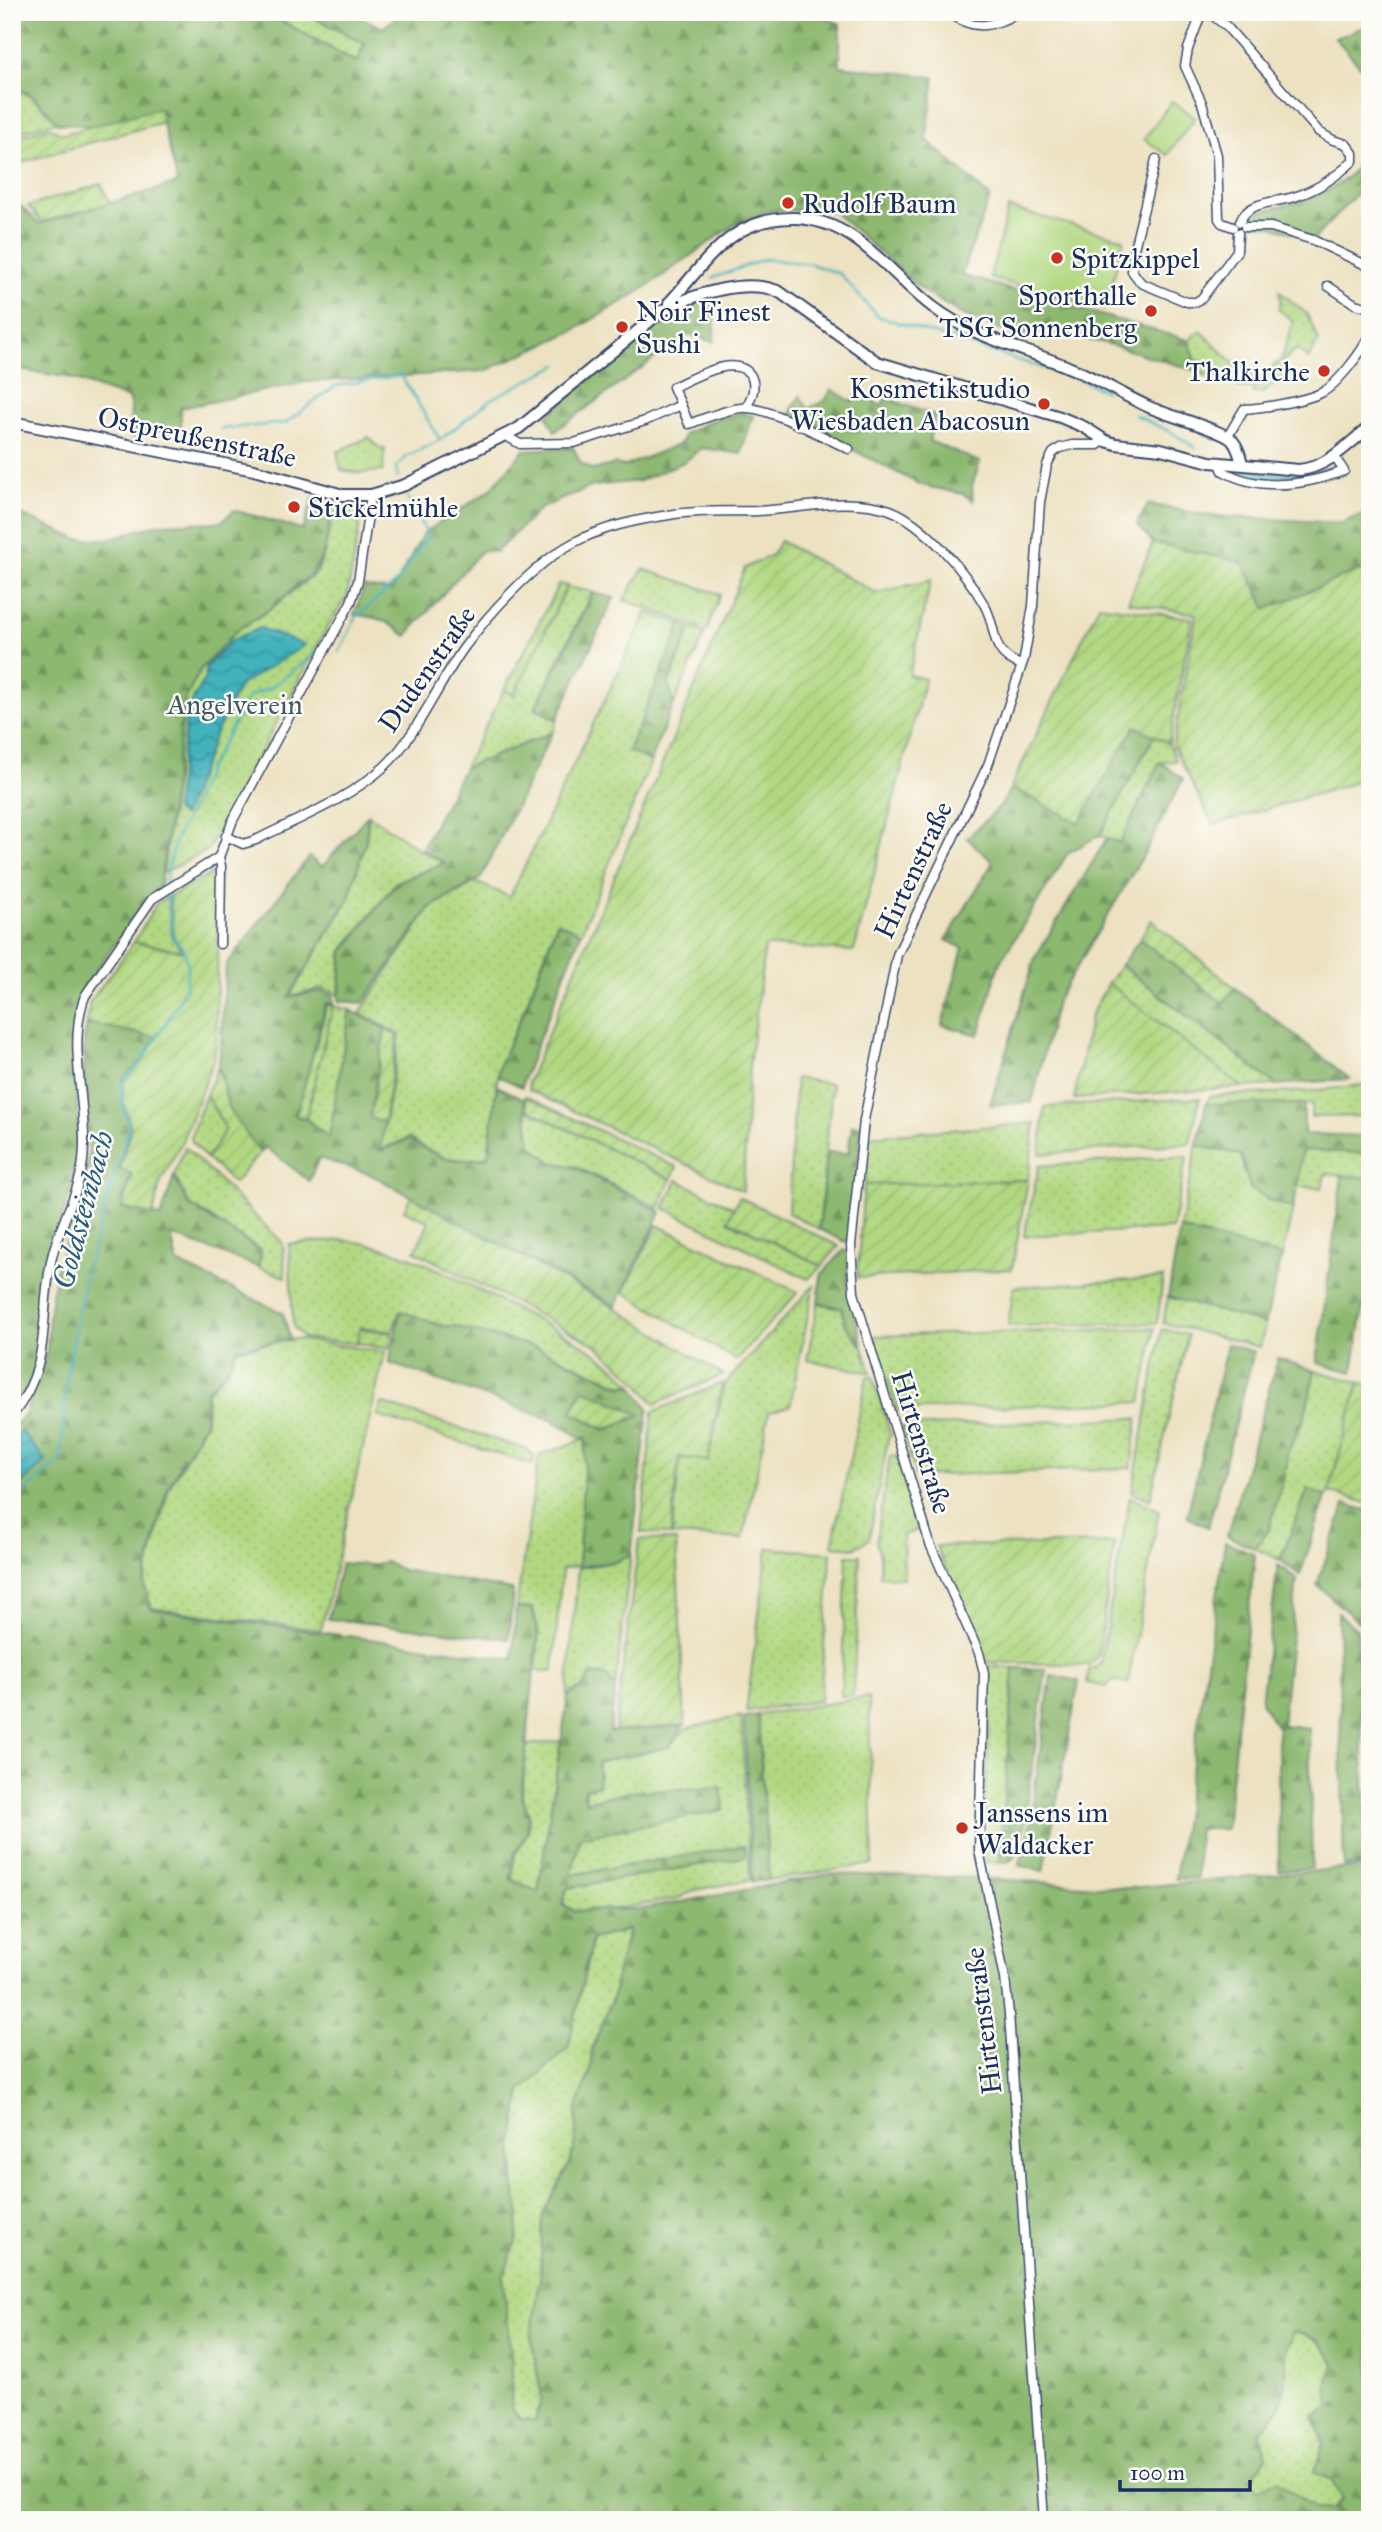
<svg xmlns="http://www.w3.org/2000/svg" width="1382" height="2532" font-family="'IM FELL Great Primer',serif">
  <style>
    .grass { fill: url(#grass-dots); stroke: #668470; stroke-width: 2 }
    .forest { fill: url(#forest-firs); stroke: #547466; stroke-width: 2; fill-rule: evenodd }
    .garden { fill: url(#garden-furrows); stroke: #668470; stroke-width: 2 }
    .pitch { fill: #b1d881; stroke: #668470; stroke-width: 2 }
    .water { fill: url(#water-waves); stroke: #2e708c; stroke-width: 2 }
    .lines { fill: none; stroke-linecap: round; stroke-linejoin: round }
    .stream { stroke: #42b2bb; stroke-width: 2.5 }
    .street-casing { stroke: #3a4a6d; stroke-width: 11 }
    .secondary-casing { stroke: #3a4a6d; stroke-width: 14 }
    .street { stroke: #fff; stroke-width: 8 }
    .secondary { stroke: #fff; stroke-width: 10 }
    .poi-dot { fill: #c8321e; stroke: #fdfcf7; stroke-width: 2.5 }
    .labels { text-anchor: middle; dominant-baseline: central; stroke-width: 5; stroke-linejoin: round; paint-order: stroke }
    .poi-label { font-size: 28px; fill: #1b2f5e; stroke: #fdfcf7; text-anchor: start }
    .street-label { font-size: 28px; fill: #1b2f5e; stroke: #fdfcf7 }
    .park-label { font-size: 28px; fill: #405967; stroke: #fdfcf7 }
    .water-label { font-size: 30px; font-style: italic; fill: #295d7f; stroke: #fdfcf7 }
  </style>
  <defs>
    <pattern id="grass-dots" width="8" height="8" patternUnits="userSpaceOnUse" patternTransform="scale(1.75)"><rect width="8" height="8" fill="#b1d881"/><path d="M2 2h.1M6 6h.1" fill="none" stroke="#98ba72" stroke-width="1.8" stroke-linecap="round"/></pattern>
    <pattern id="forest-firs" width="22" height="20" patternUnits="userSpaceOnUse" patternTransform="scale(1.75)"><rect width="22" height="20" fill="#8cb86f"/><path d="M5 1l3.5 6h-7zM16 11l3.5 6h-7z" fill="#72965e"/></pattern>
    <pattern id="garden-furrows" width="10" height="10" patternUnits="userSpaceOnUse" patternTransform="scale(1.75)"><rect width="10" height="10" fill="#b1d881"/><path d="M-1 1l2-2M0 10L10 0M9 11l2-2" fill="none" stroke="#98ba72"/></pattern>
    <pattern id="water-waves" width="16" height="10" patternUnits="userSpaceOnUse" patternTransform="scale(1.75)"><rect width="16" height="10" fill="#42b2bb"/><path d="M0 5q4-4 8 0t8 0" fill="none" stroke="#36919b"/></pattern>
  </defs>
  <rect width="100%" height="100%" fill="#fdfcf7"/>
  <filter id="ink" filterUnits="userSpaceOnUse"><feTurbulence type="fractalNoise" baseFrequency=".0143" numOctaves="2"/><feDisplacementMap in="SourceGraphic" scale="14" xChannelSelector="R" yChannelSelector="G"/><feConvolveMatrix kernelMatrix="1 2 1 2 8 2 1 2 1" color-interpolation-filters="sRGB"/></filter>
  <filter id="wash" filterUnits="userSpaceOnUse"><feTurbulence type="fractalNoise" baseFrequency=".00686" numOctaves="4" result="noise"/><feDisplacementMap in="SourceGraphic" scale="28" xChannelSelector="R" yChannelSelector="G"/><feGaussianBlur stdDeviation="1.57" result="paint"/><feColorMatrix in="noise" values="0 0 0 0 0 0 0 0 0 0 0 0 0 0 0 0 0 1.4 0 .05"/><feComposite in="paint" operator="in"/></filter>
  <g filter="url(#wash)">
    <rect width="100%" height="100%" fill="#ece1c0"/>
    <g class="grass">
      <polygon points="265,12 304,12 365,44 356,62"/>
      <polygon points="12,87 33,97 57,122 12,133"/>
      <path d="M1279,291l28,23 12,27 -11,18 -10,-10c-13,7 -17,14 -15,28l-20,16h-10v-5l-14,-1 -39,-14 -11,-33 11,-10 42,41 22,10 10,-17 3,1 6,-10 10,-34 -15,-12 3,-9z"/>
      <polygon points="369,437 379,448 385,449 383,471 360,473 341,470 337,452"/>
      <polygon points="334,505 363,508 347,597 327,628 208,850 163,873 185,700 200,670 237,630 267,612 317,572 325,552"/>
      <polygon points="643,569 720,594 707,630 624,600"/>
      <polygon points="567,587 592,592 535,708 557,720 553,732 464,768 504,690 514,695"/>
      <path d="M647,612l35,12 -54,127 23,10 -70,172 -24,-11 -32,85 -26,59 -11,90c-36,8 -49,2 -79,-18l-29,12 20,-115 -40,-22 70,-105 46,-26 34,15z"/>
      <polygon points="691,628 705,633 673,706 669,682"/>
      <polygon points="1154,736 1169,743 1176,761 1159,763 1120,844 1100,835"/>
      <polygon points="369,815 420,850 444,863 396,882 342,951 339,996 323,988 289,997 348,901 366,841"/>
      <polygon points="167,897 172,937 183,951 134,942 156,904"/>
      <polygon points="1121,965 1276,1085 1242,1087 1108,983"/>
      <polygon points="333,1006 350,1010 329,1138 306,1119"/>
      <polygon points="796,1078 832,1084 819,1229 788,1213"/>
      <polygon points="1370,1084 1370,1116 1311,1117 1312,1105 1304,1104 1206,1104 1210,1096 1311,1091"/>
      <polygon points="206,1095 226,1129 207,1159 192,1142 191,1135"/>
      <polygon points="1200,1098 1190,1143 1040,1154 1045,1107"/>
      <polygon points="526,1109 671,1179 659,1208 577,1167 552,1162 531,1145"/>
      <polygon points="1035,1123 1028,1180 865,1185 869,1136"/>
      <polygon points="1197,1145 1241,1155 1244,1173 1270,1201 1293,1208 1282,1256 1180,1229"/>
      <polygon points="185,1147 283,1243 285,1277 259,1267 261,1250 189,1204 174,1175"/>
      <polygon points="1301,1149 1370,1154 1370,1178 1325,1174 1322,1188 1298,1186"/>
      <polygon points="1187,1156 1172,1229 1024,1236 1039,1166"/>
      <polygon points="677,1180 734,1208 728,1221 822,1266 808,1279 664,1208"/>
      <path d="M344,1240c60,7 110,37 163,65 45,23 91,42 126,80h-12l-85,-38 -83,-21h-10l-43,-15 -8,21 -32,-5 -3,17 -54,-6 -10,-12 -4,-82z"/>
      <polygon points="1163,1278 1157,1323 1008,1326 1014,1287"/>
      <polygon points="814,1285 790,1406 769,1412 743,1539 672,1535 680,1458 708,1461 724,1385"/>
      <polygon points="1168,1297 1265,1324 1260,1347 1163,1323"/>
      <polygon points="818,1303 842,1308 846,1324 863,1347 871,1373 807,1360"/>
      <polygon points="1155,1328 1141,1402 897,1410 873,1336"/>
      <polygon points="1162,1329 1188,1335 1150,1500 1132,1492"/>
      <polygon points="295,1339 385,1352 321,1630 152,1608 144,1584 169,1488 206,1422 207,1392 229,1369 237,1349"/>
      <polygon points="1315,1371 1359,1382 1329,1492 1326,1497 1308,1490 1280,1560 1255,1548 1269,1530 1287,1464 1287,1453 1304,1419"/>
      <polygon points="867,1377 873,1377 891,1435 888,1439 869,1539 855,1548 832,1546"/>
      <polygon points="381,1403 528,1450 534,1456 532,1465 378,1416"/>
      <polygon points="1138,1418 1131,1468 916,1476 902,1427"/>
      <polygon points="586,1438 578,1566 562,1569 553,1671 536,1671 539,1634 533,1608 516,1608 539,1456"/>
      <polygon points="896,1455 918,1530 903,1535 904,1578 880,1576 880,1556 876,1541 890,1456"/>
      <polygon points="1130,1497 1159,1510 1128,1683 1113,1681 1106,1687 1087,1683 1089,1670 1100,1665"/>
      <polygon points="768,1548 831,1553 820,1701 746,1711"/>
      <polygon points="631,1555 615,1688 606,1675 591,1674 583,1687 567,1695 578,1568 616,1562"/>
      <polygon points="847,1555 860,1555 853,1696 841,1696"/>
      <path d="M987,1666l27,2 -14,194h-14c-7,-65 9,-131 1,-196z"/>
      <polygon points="869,1697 873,1864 769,1880 758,1715"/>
      <polygon points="741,1716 750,1880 695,1890 676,1899 616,1909 575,1911 563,1904 567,1888 745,1857 744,1846 571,1875 580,1837 724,1810 721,1787 629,1792 586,1802 586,1789 599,1785 598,1762 669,1747 685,1729"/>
      <polygon points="561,1741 538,1892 512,1879 515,1855 528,1833 529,1815 522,1796 527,1745"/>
      <polygon points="629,1930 616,1975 615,1990 592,2051 590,2072 577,2108 575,2148 565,2173 543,2214 540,2280 531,2337 542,2398 535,2421 521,2419 511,2409 512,2364 503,2277 517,2238 519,2210 514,2188 513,2141 521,2091 568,2048 592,1939"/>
      <path d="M1292,2332c25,5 30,9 43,31l-8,21 4,23 -17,9 10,27 -10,29 17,8 11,18 -10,12 -17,-1 -39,-28 -17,9 -10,-8 18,-25 -8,-24 20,-23 7,-27 -1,-28z"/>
    </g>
    <g class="forest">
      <polygon points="12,12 157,12 177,17 174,12 265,12 356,62 365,44 304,12 350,12 383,28 403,12 814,12 840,24 840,66 935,77 926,139 990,197 961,275 1188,340 1200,372 1105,343 1035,330 1019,338 961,314 923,291 833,211 772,210 751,218 734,225 642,290 571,332 485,371 306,382 181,408 181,432 149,430 132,438 130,399 67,377 12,369 12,197 39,224 178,183 159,109 92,126 58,123 34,97 12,86"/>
      <polygon points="1370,25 1370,77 1335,38"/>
      <path d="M1370,148v44l-10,-2 -46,49 -43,-13 -21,-3v-9c33,-9 105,-21 112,-61z"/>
      <polygon points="715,299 714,342 688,334 555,431 547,416 654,323 675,310 692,303"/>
      <polygon points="831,389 852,402 860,392 881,406 886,398 935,416 929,441 980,462 972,486 973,501 963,494 921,485 788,416 800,396 808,409 826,400"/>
      <path d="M742,413l11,3 -12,38 -39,-6 -18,14 -45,19 -46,5 -52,22 -45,44 -14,-2 -76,86c-17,-15 -30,-20 -52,-21l10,-28 28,4 32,-58 66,-43 34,-40 49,-3 7,15 13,8 22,-6 10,2 55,-22 5,-11 30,-14z"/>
      <polygon points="313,498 334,505 324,551 315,571 266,612 237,630 200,670 185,700 160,887 145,901 87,984 79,1000 74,1035 79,1155 70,1195 48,1256 42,1287 41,1328 33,1377 12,1411 12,511 77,539 108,539 159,524 221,522 234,510 303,530"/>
      <polygon points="1148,504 1211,516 1342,523 1370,511 1370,569 1347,575 1267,609 1242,562 1153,543 1137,524"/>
      <polygon points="593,593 614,598 557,719 536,708"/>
      <polygon points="682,624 691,628 669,682 673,706 650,761 628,751"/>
      <polygon points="1135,726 1154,736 1100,835 1068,853 999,964 979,1035 942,1025 963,948 946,940 993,862 967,838 1001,806 1011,787 1079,823"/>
      <polygon points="552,733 481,878 430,907 363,1003 339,1001 343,952 396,883 445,863 421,850 464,768"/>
      <polygon points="1160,762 1183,779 1144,854 1056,1002 1032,1102 990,1105 1035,958 1107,838 1120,843"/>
      <path d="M368,815l-2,25 -18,60 -59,97 33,-6 11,5 1,9 -8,-2 -30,113 10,3 23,18 21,-127 35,18 -15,90 15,4 -5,29 29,-12c30,20 43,25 79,18l9,-71 27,13 7,47 21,16 25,6 84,44 -45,94 -246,-132 -51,-16 -10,23 -43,-34 -6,6 -31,-43 -10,-43 7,-102 83,-108 13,10z"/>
      <polygon points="558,922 581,933 524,1077 522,1087 498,1076 499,1066 526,1007"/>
      <polygon points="1140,939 1223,1003 1235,988 1350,1079 1276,1085 1121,965"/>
      <path d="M87,1023l69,14 -13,22 -21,21v20l8,28 -10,41 11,5 -9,34 39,9 13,-41 15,29 72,46 -2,16 -88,-32 6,28 106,50 7,26 -53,9 -10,21 -21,22 -1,31 -37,66 -11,39 -13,57 7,25 362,50 3,-51h16l6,26 -17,162 8,19 -2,18 -13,22 -3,24 27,13 30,-196 15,-9 9,-13 14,2 9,12 -5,44 73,-6 -15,21 -70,15v23l-13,4 1,13 44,-10 91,-5 3,23 -144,27 -9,38 173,-29 1,11 -178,31 -5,17 12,6 69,-2 188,-35 148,4 149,10 242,-22v287l-8,3 8,27v337h-1358v-1092l13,-13 22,-64 2,-37 7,-44 29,-87 4,-32 -5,-69v-41zM629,1930l-13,45 -1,15 -23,61 -2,21 -13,36 -2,40 -10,25 -22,41 -3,66 -9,57 11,61 -7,23 -14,-2 -10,-10 1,-45 -9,-87 14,-39 2,-28 -5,-22 -1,-47 8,-50 47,-43 24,-109zM1292,2332c25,4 31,10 43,31l-8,21 4,23 -17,9 10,27 -10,29 17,8 11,19 -10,11 -17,-1 -39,-28 -18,9 -9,-9 18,-24 -8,-24 20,-23 7,-27v-28z"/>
      <polygon points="1206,1104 1304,1104 1304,1134 1370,1136 1370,1154 1302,1150 1298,1186 1293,1208 1270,1201 1250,1188 1241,1155 1197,1145"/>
      <polygon points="852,1125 862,1126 850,1240 845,1242 819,1229 827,1152 848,1154"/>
      <polygon points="1342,1175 1370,1178 1370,1293 1363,1309 1353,1372 1317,1363"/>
      <polygon points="1180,1229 1282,1256 1265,1324 1168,1297"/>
      <polygon points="844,1250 849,1253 848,1284 863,1347 845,1324 842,1308 818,1303 821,1275"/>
      <path d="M400,1311l42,15h11l83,21 85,39h12l16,24 -4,3 3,-1 -17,143 -14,6 -39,6 8,-130 -4,2 -29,-19 -164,-57zM582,1389l59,26 -1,1 -35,14 -33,-18z"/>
      <polygon points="1227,1344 1254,1352 1208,1527 1187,1517"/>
      <polygon points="1278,1358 1315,1371 1304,1419 1287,1453 1287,1464 1269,1530 1255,1548 1227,1536"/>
      <polygon points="1308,1489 1326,1497 1300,1575 1280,1560"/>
      <polygon points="1345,1504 1370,1511 1370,1608 1362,1625 1317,1585"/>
      <polygon points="1225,1542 1255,1554 1226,1829 1198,1829 1197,1878 1175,1879"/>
      <polygon points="385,1562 402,1570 513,1590 509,1639 328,1619 341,1563 371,1565"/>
      <polygon points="1278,1565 1297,1579 1282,1725 1309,1728 1312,1868 1279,1871 1278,1729 1261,1702"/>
      <polygon points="1338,1613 1357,1630 1368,1864 1344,1866"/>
      <polygon points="1014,1668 1046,1669 1023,1834 1014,1858 1007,1862 1000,1862"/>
      <polygon points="1051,1675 1079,1681 1044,1871 1019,1865 1028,1837"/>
      <polygon points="758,1715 769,1880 752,1882 744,1717"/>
    </g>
    <g class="garden">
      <polygon points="159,108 163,122 12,165 12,138 49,127 63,134"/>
      <polygon points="101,184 110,203 42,222 28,206"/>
      <polygon points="780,541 876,593 931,580 909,675 925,679 854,951 765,946 749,1066 743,1191 529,1090 528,1082 745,568 772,555"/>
      <polygon points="1153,543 1242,562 1267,609 1347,575 1370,569 1370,778 1213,825 1173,745 1196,614 1128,602"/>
      <polygon points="559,584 567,586 514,695 504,690"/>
      <polygon points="1099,605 1192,618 1169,743 1135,726 1079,823 1011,787"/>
      <polygon points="219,869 216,1046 213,1061 182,1141 160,1183 153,1215 122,1208 132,1174 120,1169 131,1128 123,1100 124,1081 144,1060 156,1037 87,1023 90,1002 134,942 182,951 174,937 170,896"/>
      <polygon points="1151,920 1235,988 1223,1003 1140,939"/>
      <polygon points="1108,983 1242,1087 1074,1099 1091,1015"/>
      <polygon points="327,1005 333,1006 306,1118 296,1116"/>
      <polygon points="385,1030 398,1035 384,1122 370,1118"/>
      <polygon points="218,1067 229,1110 260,1153 234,1183 207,1159 226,1129 206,1095"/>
      <polygon points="525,1096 677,1167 671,1179 527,1109"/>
      <polygon points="1028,1180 1012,1269 857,1278 864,1185"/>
      <polygon points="411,1196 616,1308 723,1375 655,1404 635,1379 596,1345 415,1251 429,1222 404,1210"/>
      <polygon points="739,1197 839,1246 822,1266 728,1220"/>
      <polygon points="657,1225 798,1292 736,1360 624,1292"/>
      <polygon points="360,1328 392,1333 389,1349 357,1343"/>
      <polygon points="1359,1382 1370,1385 1370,1504 1329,1492"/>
      <polygon points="722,1383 708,1461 679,1457 671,1535 641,1532 653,1412"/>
      <polygon points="583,1389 641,1415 605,1429 572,1412"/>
      <polygon points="639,1539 676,1541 685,1725 615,1731"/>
      <polygon points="1115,1543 1098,1656 1089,1665 984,1662 936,1546"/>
    </g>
    <g class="pitch">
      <polygon points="1172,101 1195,118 1167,155 1144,139"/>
      <polygon points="1008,208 1124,239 1105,309 990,278"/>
    </g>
    <g class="water">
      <path d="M1337,465l2,6c-42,9 -66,14 -108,1l2,-5c45,6 59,12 104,-2z"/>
      <polygon points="260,628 305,645 239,686 215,735 183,817 175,811 186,720 194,698 205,678 206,667 232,640"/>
      <polygon points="21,1431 46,1461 12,1493 12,1439"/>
    </g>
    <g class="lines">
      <g class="stream">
        <polyline points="713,278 765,259 811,264 840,274 877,316 1082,380 1105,391"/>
        <polyline points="1135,415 1171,432 1196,448"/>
        <polyline points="221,429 286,423 335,386 401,375 440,440"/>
        <path d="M137,435c13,-11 35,-5 51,-4"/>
        <polyline points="105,450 111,449"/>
        <polyline points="398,478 396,468 406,457 440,440 493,398 558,365"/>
        <polyline points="339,652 357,616 397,582 428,536 407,497"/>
        <polyline points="12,1502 60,1461 67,1375 86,1271 129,1128 121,1100 123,1081 143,1060 185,991 188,965 184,950 173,937 166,877 176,838 188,816 208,769 249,697 273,686 319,651"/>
      </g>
    </g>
  </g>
  <g filter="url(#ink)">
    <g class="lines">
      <defs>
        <g id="street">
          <path d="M949,12c27,22 44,13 72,0"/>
          <polyline points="1202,12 1188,49 1185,66 1202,103 1217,155 1219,219 1222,223 1233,227"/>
          <path d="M1208,12l18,14 93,106 14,8 13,4 7,9v8c-16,15 -35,28 -56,35 -18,7 -50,4 -57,26"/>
          <polyline points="1156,159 1133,253 1132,271 1141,283 1187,302 1196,302 1202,298 1237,251 1238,233"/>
          <polyline points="1245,227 1271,227 1313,240 1370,267"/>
          <polyline points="1328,286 1355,304 1370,308"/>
          <path d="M681,405l8,19c17,-6 35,-14 52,-16 25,-3 84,30 108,41"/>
          <path d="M506,436l14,8 54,-1 71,-22 36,-16 -8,-18c19,-8 63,-35 78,-11 6,11 0,22 -5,32"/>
          <path d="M1228,436l16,-27c19,-1 60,-8 77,-16 15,-7 43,-43 49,-59"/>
          <path d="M1219,462l4,9c37,21 82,14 121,0l-10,-15"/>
          <path d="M226,836l17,8 13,-4c43,-22 91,-40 128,-73 30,-27 55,-84 79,-118 26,-36 71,-85 110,-106 29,-16 63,-23 96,-28 29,-5 60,-3 89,-4 43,-2 90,-15 132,-1 35,13 77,64 95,96 14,27 3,46 36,59"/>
          <polyline points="219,857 221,866 220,944"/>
          <path d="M12,1416c44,-56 25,-102 41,-163 8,-31 26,-60 30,-92 6,-52 -17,-116 2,-165l67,-97 67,-42 14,-37 118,-218 7,-21 13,-86"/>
          <polyline points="1044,2520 1009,2014 1005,1978 979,1850 984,1673 979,1653 930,1544 854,1293 851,1246 864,1120 897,955 988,765 1024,659 1033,606 1040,502 1047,465 1053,453 1060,448 1072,445 1098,445 1104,440"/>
        </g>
        <g id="secondary">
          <path d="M669,303c38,-41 61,-86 125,-85 62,1 94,55 139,89 40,31 94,42 140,62 26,11 50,26 76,38 17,8 73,23 83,33 6,7 8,15 10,24"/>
          <path d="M12,422l242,48 89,25h28l34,-10 114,-57 143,-117c29,-16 87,-35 119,-18l96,69 183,55 24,10 22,14 10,3 45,5 49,13 89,8c30,-3 48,-26 71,-43"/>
        </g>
      </defs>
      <use href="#street" class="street-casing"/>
      <use href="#secondary" class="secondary-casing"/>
      <use href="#street" class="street"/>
      <use href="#secondary" class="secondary"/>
    </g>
  </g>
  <g class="poi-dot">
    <circle cx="788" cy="203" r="7"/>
    <circle cx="1057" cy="258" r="7"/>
    <circle cx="1151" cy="311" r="7"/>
    <circle cx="622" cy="327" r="7"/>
    <circle cx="1324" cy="371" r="7"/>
    <circle cx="1044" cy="404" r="7"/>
    <circle cx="294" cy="507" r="7"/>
    <circle cx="962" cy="1828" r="7"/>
  </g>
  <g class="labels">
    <g class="poi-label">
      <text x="802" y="203">Rudolf Baum</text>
      <text x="1071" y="258">Spitzkippel</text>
      <text x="1137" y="295" text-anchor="end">Sporthalle<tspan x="1137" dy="32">TSG Sonnenberg</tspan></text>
      <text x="636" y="311">Noir Finest<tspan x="636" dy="32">Sushi</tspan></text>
      <text x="1310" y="371" text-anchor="end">Thalkirche</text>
      <text x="1030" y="388" text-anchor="end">Kosmetikstudio<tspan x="1030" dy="32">Wiesbaden Abacosun</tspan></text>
      <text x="308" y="507">Stickelmühle</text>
      <text x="976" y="1812">Janssens im<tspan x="976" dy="32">Waldacker</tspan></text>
    </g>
    <g class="street-label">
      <text transform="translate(197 437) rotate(12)">Ostpreußenstraße</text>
      <text transform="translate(427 669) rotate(-55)">Dudenstraße</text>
      <text transform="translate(913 870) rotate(-65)">Hirtenstraße</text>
      <text transform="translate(922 1442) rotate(73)">Hirtenstraße</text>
      <text transform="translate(983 2021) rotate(-97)">Hirtenstraße</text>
    </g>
    <g class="park-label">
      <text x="235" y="704">Angelverein</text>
    </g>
    <g class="water-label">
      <text transform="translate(83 1210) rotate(-75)">Goldsteinbach</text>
    </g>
  </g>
  <rect width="1382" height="2532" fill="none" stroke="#fdfcf7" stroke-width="42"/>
  <path d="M1120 2480v10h130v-10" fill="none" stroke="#1b2f5e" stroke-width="3.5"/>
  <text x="1130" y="2480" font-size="21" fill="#1b2f5e" stroke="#fdfcf7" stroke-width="5" paint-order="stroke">100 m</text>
</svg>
